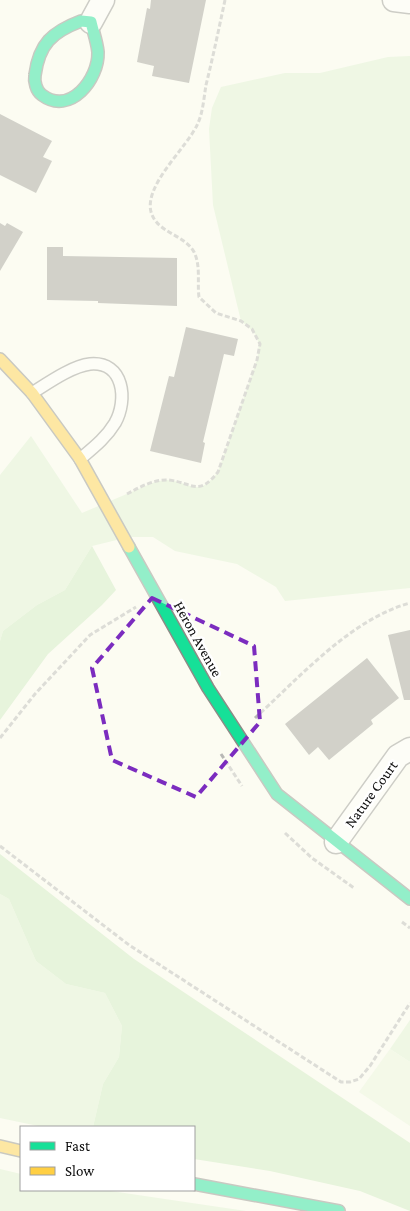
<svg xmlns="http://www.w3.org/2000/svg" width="410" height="1211" font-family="'Crimson Pro',serif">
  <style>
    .green { fill: #dff2d2 }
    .forest { fill: #ceeac0 }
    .pitch { fill: #eaf6dc }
    .building { fill: #9f9e98 }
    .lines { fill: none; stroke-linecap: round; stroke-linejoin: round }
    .lane-casing { stroke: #959591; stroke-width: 14 }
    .street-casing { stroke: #959591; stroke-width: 25 }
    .fast-casing { stroke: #8c8c87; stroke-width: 14 }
    .slow-casing { stroke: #8c8c87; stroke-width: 14 }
    .path { stroke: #b8b8b6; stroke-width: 3; stroke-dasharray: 5 2.5; stroke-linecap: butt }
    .lane { stroke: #fffffd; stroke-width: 11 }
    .street { stroke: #fffffd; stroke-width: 22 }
    .fast { stroke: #16e098; stroke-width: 11 }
    .slow { stroke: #ffcf43; stroke-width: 11 }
    .marked { fill: none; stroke: #7b2cbf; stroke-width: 4; stroke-dasharray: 10 6; stroke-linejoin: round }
    .labels { text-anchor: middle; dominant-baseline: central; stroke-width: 5; stroke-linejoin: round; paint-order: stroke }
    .street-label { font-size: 15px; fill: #0e0e0e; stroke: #fff }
  </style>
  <rect width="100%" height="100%" fill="#fcfcf2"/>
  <g class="green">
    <path d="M410,56v532l-125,13 -9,-14 -39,-23 -62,-13 -22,-14h-24l-37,9 -27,44 -28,15 -34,26 -3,10v-166l31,-39 51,77 73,-31c3,-1 8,-2 12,-2 25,2 30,19 51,-8l39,-112c4,-21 1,-26 -16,-39l-28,-116 -4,-76 3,-21 9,-21 64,-14h35l68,-16z"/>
    <polygon points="0,894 9,899 36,961 66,984 105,993 122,1026 119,1057 103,1084 93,1127 43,1127 0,1118"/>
    <polygon points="410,1020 410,1062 390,1049"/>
    <polygon points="0,1169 21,1174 21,1190 104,1190 246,1211 0,1211"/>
  </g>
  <g class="forest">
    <polygon points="92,546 116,590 102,605 48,654 0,720 0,641 3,631 37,605 65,590"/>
    <polygon points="0,854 134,959 410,1143 410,1211 360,1191 270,1171 194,1159 194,1127 93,1127 103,1084 119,1057 122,1026 105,993 66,984 36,961 9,899 0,894"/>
  </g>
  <polygon class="pitch" points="390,1049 410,1062 410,1126 359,1092"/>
  <g class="building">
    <polygon points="151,0 206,0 189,83 152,76 154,66 137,62 147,8 150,9"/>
    <polygon points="0,114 52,141 43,157 52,161 36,193 0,175"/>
    <polygon points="0,223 5,226 7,223 23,232 0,271"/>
    <polygon points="47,247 63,247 63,256 177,258 177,306 98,303 98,301 47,300"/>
    <polygon points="186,327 238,339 234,356 224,354 203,442 205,443 201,463 150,451 169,376 174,377"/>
    <polygon points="410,630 410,700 404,700 388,635"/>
    <polygon points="367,658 399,698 371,720 373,724 329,760 318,747 309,755 285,724"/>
  </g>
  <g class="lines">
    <defs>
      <path id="lane" d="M32,393c16,-10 40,-27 58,-29 34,-3 38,36 25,59 -9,15 -22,25 -35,36"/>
      <g id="street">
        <polyline points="394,0 410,2"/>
        <polyline points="91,22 103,0"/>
        <polyline points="336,842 398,756 410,749"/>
      </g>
      <g id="fast">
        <path d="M81,21l10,1c2,9 6,20 7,30 1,27 -28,64 -56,43 -6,-4 -8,-14 -7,-20 4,-31 17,-43 46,-54z"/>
        <polyline points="129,547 208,688 277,794 410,899"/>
        <polyline points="194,1184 339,1211"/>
      </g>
      <g id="slow">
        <polyline points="0,359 32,393 80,459 129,547"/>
        <polyline points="0,1146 21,1151"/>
      </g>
    </defs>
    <use href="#lane" class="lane-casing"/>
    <use href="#street" class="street-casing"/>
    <use href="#fast" class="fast-casing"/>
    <use href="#slow" class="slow-casing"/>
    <g class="path">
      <path d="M127,494c13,-7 27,-15 42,-14 24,3 29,17 49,-8l39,-112 3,-16 -8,-15 -11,-8 -25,-8 -17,-16c-2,-14 2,-31 -5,-45 -10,-18 -37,-19 -43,-40 -7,-28 37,-65 47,-89 5,-11 6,-26 8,-38 7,-28 13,-57 19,-85"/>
      <path d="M255,718c45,-41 96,-99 155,-115"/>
      <polyline points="0,738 35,694 90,635 136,607"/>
      <polyline points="221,754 242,786"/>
      <polyline points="285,833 312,858 354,888"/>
      <polyline points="0,846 129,945 341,1082 350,1082 359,1079 370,1066 410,1003"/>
      <polyline points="402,922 410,928"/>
    </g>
    <use href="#lane" class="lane"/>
    <use href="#street" class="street"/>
    <use href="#fast" class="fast"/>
    <use href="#slow" class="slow"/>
  </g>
  <path d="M0 0H410V1211H0ZM152,598l102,48 6,76 -64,75 -84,-37 -20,-92z" fill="#fcfcf2" fill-opacity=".55" fill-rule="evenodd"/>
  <path class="marked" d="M152,598l102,48 6,76 -64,75 -84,-37 -20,-92z"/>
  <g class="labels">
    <g class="street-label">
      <text transform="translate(198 639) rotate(61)">Heron Avenue</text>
      <text transform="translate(371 794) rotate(-54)">Nature Court</text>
    </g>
  </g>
  <rect x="20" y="1126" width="175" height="65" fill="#ffffff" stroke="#9f9f9f"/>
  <rect x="30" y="1142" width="25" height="8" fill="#16e098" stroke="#9f9f9f"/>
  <text x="65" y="1151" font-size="15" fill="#0e0e0e">Fast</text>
  <rect x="30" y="1167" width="25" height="8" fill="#ffcf43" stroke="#9f9f9f"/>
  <text x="65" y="1176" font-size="15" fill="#0e0e0e">Slow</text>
</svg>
